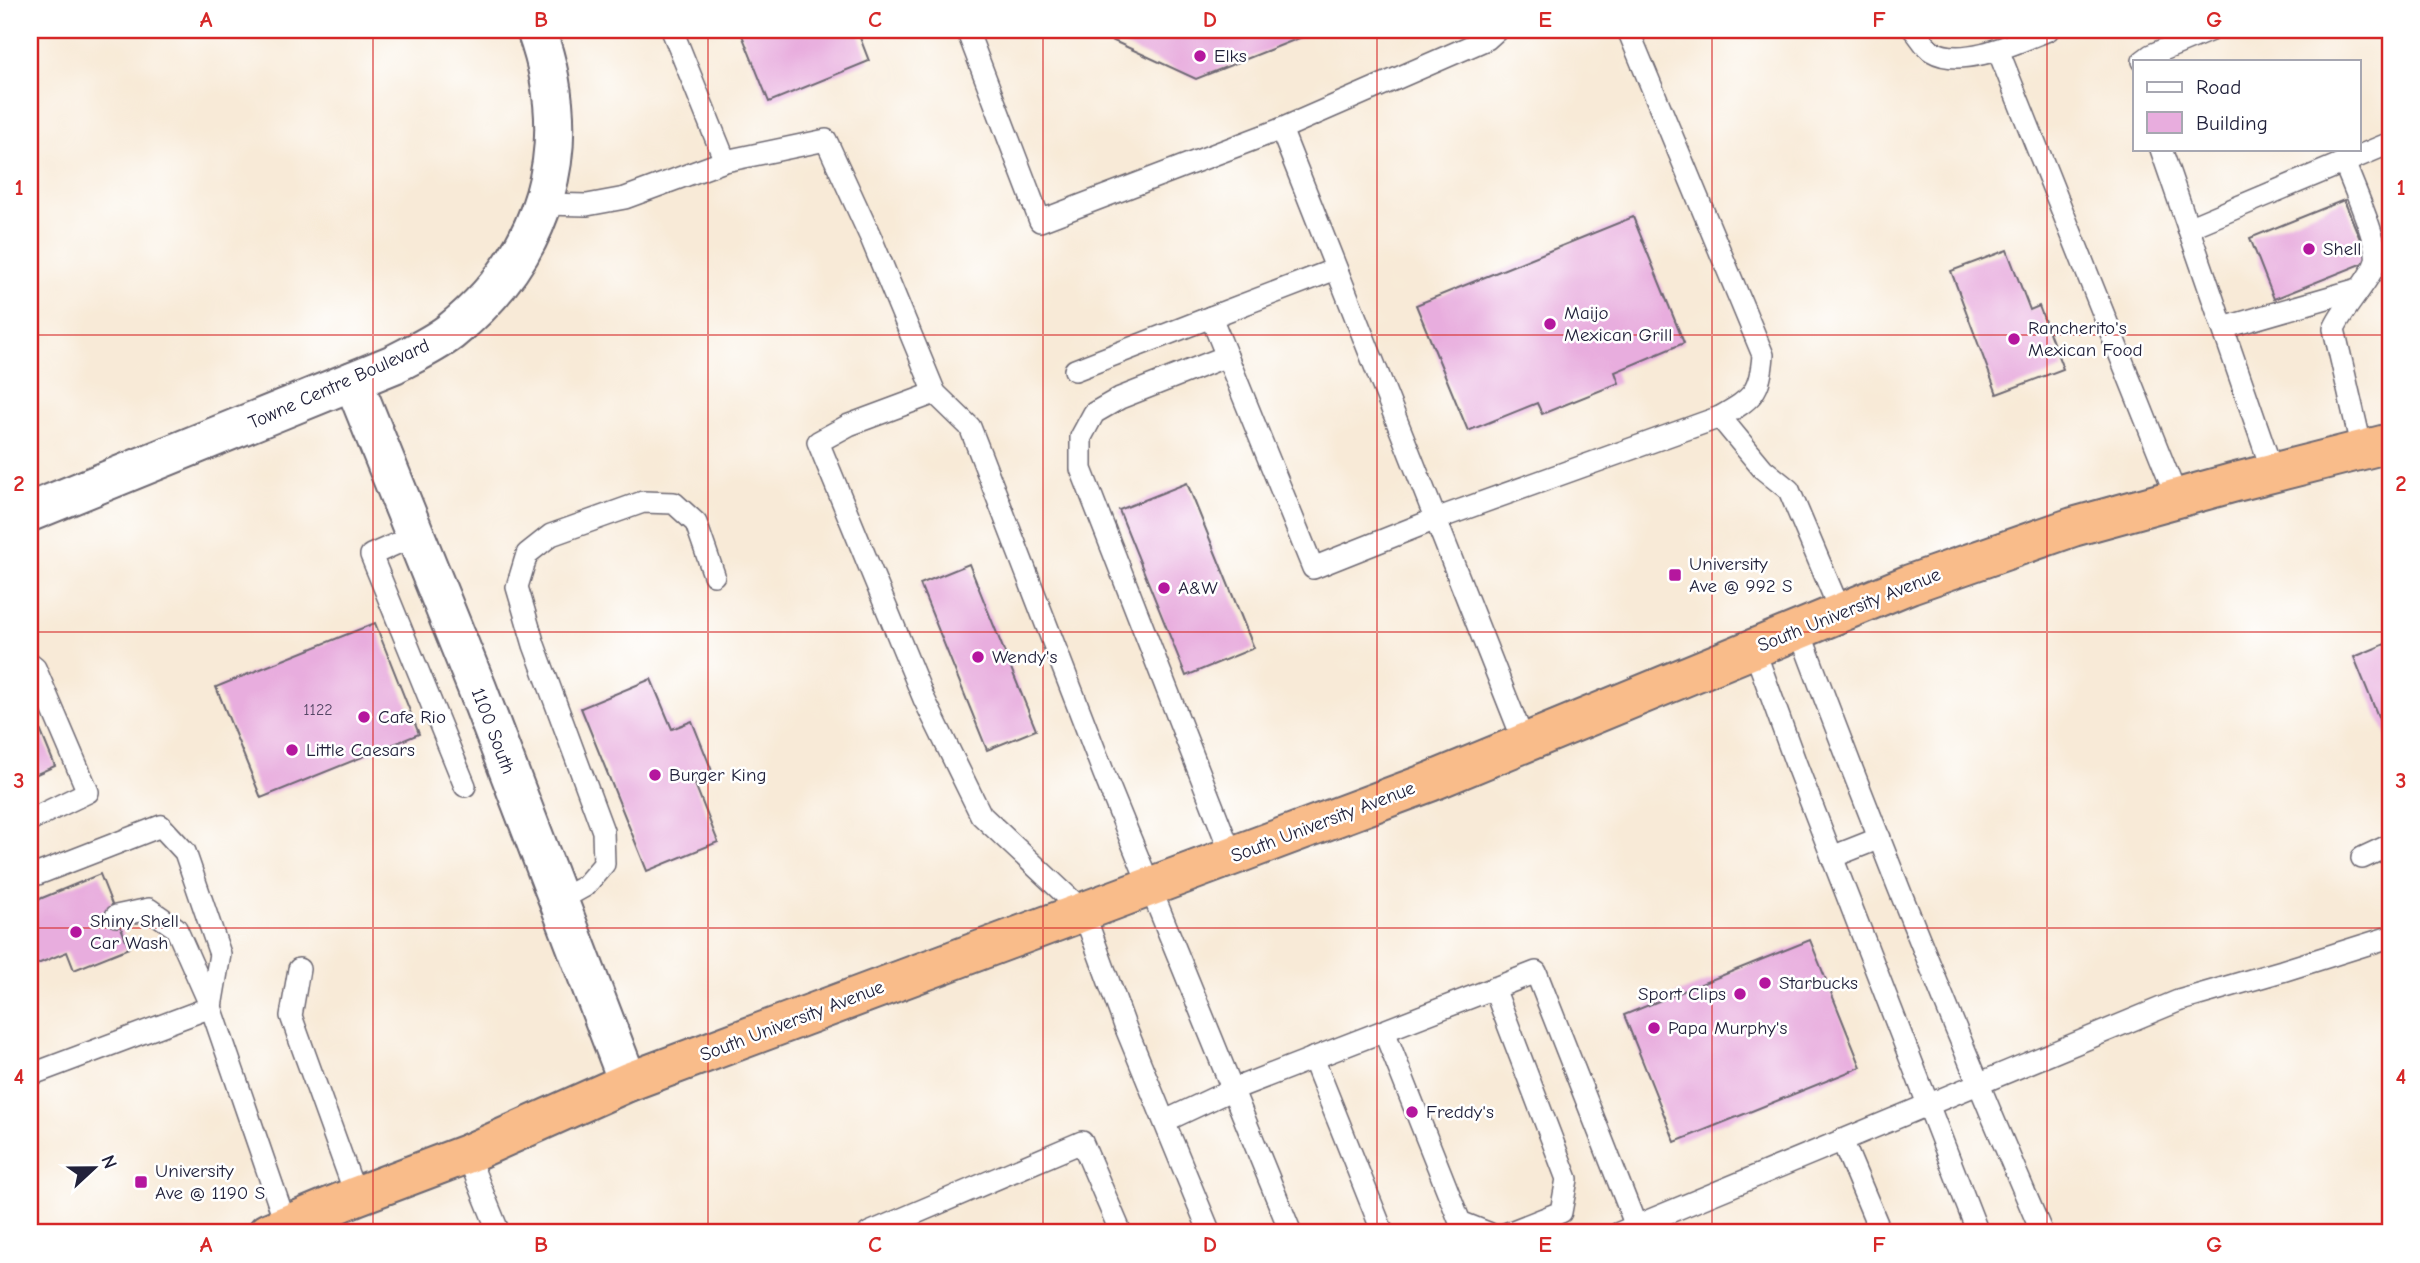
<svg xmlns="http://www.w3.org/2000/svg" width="2420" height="1263" font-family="'Comic Neue',sans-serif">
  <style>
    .building { fill: #e8adde }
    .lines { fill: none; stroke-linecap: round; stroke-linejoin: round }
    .service-casing { stroke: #6d6872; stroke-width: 24 }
    .minor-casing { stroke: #6d6872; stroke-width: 42 }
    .tertiary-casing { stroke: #6d6872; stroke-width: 42 }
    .trunk-casing { stroke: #6d6872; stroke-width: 42 }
    .service { stroke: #fff; stroke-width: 21 }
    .minor { stroke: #fff; stroke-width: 38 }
    .tertiary { stroke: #fff; stroke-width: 38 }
    .trunk { stroke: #f9bc8a; stroke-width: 38 }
    .grid { fill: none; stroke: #d62828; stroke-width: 2; stroke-opacity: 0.55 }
    .poi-dot { fill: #b5179e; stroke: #fff; stroke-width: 2.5 }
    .labels { text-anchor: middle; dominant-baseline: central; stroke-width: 5; stroke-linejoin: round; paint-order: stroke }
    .number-label { font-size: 16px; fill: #544564 }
    .poi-label { font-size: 19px; fill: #22223b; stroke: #fff; text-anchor: start }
    .street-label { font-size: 19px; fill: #22223b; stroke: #fff }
    .neatline { fill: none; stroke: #d62828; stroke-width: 2.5 }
    .grid-label { font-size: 23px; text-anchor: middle; font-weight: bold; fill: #d62828 }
  </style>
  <rect width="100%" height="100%" fill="#fff"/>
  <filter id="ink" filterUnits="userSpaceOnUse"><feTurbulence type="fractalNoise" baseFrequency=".0143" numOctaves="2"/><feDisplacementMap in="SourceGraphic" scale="14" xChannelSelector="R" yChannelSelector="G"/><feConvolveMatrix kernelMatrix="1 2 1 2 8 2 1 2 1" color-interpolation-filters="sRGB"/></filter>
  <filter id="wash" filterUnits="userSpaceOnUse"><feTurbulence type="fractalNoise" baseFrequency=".00686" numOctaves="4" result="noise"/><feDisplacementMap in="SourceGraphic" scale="28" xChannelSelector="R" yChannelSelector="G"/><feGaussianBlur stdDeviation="1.57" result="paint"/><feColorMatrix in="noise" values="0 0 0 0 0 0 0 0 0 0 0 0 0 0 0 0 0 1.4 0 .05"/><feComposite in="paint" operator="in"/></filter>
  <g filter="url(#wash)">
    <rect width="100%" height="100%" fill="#f8ead7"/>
    <g id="blocks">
      <g class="building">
        <polygon points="740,30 857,30 869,61 769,102"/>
        <polygon points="1090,30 1313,30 1312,33 1196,79"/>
        <polygon points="2344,200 2369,261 2274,299 2250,238"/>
        <polygon points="1633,217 1684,343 1615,372 1619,383 1542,414 1537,403 1468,431 1416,305"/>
        <polygon points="2007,250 2030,310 2039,306 2063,369 1997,394 1951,271"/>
        <polygon points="1187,483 1254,648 1186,676 1119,510"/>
        <polygon points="969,564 1036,730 987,750 920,584"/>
        <polygon points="375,623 419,734 261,798 216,687"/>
        <polygon points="2390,642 2390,746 2354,657"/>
        <polygon points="651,679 672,729 692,721 712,771 693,779 718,842 647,871 581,708"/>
        <polygon points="30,705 55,766 30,777"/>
        <polygon points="100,874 129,948 74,970 67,952 30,967 30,903"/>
        <polygon points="1810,940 1861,1067 1675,1142 1624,1015"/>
      </g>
    </g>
  </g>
  <g filter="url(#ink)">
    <use href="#blocks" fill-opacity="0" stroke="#6d6872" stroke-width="2"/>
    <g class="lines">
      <defs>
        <g id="service">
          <polyline points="672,30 725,161"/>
          <polyline points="967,30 1040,221 1281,129 1487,39 1497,30"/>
          <path d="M1914,30c6,6 11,17 18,21 30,18 86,-9 116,-21"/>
          <polyline points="1998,50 2177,498"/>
          <polyline points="2143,61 2151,55 2211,30"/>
          <polyline points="1281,129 1524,742"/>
          <polyline points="2161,149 2273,473"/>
          <path d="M2344,162c7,19 35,81 32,98 -3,17 -34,49 -42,69l28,121"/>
          <polyline points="543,204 587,205 625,198 725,161 826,140 871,238 935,393"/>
          <polyline points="2188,228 2390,143"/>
          <path d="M1336,269l-125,48 102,251 123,-49 284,-102c33,-19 40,-24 43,-62l-135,-325"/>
          <polyline points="2223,328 2358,289"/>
          <polyline points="1227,356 1120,398 1094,413 1081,437 1081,469 1232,856"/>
          <polyline points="1075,370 1211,317"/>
          <polyline points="1720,417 1763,469 1789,490 1841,613"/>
          <polyline points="416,535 371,555 465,786"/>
          <path d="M1799,630c76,203 157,404 243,603"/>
          <polyline points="1754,649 1796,764 1978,1233"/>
          <polyline points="30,664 35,668 88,792 30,820"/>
          <polyline points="1832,857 1880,838"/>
          <polyline points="2362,858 2390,845"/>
          <polyline points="30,877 161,826 185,852 220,954 211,1007"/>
          <polyline points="558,901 585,886 604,864 603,831 534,645 517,587 527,554 551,535 643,502 674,503 696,523 714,575"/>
          <polyline points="116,916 149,909 176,928 211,1007"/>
          <polyline points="299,969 291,1016 356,1196"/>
          <polyline points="1494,988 1567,1179 1561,1212 1508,1233"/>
          <polyline points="1384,1031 1460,1222 1488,1233"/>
          <polyline points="1313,1058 1383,1233"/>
          <polyline points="30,1075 211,1007 286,1225"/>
          <polyline points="1165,1121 1231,1090 1536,972 1636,1226"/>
          <polyline points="1842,1140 1881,1233"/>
          <polyline points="467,1154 499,1233"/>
          <polyline points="869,1233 1082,1142 1121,1233"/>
          <polyline points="1210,1233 1125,1026 1083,911 981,815 924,699 818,442 849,425 935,393 970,427 1104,774 1291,1233"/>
          <polyline points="1619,1233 2178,1001 2282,971 2390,937"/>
        </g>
        <polyline id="minor" points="353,381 477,688 628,1082"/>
        <path id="tertiary" d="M30,512l364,-148c19,-10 39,-19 56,-32 96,-77 128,-186 86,-302"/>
        <polyline id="trunk" points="267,1233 356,1196 467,1154 628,1082 1430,782 1910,584 2073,527 2232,483 2390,443"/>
      </defs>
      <use href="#service" class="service-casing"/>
      <use href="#minor" class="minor-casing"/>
      <use href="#tertiary" class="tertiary-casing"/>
      <use href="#trunk" class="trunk-casing"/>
      <use href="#service" class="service"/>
      <use href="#minor" class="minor"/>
      <use href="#tertiary" class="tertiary"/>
      <use href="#trunk" class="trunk"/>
    </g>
  </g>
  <path class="grid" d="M373,30v1203M708,30v1203M1043,30v1203M1377,30v1203M1712,30v1203M2047,30v1203M30,335h2360M30,632h2360M30,928h2360"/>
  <g class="poi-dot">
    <circle cx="1200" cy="56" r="7"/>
    <circle cx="2309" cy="249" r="7"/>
    <circle cx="1550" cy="324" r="7"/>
    <circle cx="2014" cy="339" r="7"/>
    <rect x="1668" y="568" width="14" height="14" rx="3.5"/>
    <circle cx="1164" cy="588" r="7"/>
    <circle cx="978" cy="657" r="7"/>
    <circle cx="364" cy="717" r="7"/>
    <circle cx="292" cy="750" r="7"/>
    <circle cx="655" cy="775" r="7"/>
    <circle cx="76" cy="932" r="7"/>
    <circle cx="1765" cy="983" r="7"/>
    <circle cx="1740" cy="994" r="7"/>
    <circle cx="1654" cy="1028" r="7"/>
    <circle cx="1412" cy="1112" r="7"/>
    <rect x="134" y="1175" width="14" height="14" rx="3.5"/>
  </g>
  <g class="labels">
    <g class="number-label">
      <text x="318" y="710">1122</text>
    </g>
    <g class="poi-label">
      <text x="1214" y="56">Elks</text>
      <text x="2323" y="249">Shell</text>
      <text x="1564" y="313">Maijo<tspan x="1564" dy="22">Mexican Grill</tspan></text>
      <text x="2028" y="328">Rancherito's<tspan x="2028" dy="22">Mexican Food</tspan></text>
      <text x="1689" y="564">University<tspan x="1689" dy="22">Ave @ 992 S</tspan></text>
      <text x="1178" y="588">A&amp;W</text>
      <text x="992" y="657">Wendy's</text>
      <text x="378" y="717">Cafe Rio</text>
      <text x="306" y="750">Little Caesars</text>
      <text x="669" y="775">Burger King</text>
      <text x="90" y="921">Shiny Shell<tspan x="90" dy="22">Car Wash</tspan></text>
      <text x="1779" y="983">Starbucks</text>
      <text x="1726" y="994" text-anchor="end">Sport Clips</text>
      <text x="1668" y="1028">Papa Murphy's</text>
      <text x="1426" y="1112">Freddy's</text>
      <text x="155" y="1171">University<tspan x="155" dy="22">Ave @ 1190 S</tspan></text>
    </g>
    <g class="street-label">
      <text transform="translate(339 384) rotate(-24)">Towne Centre Boulevard</text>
      <text transform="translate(1849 610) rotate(-22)">South University Avenue</text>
      <text transform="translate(493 731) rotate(69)">1100 South</text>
      <text transform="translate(1323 822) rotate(-21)">South University Avenue</text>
      <text transform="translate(792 1021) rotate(-21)">South University Avenue</text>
    </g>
  </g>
  <rect width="2420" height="1263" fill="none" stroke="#fff" stroke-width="77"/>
  <rect x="2133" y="60" width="228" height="91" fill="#ffffff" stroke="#a7a7b1" stroke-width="2"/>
  <rect x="2147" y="82" width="35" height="10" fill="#ffffff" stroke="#a7a7b1" stroke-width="2"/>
  <text x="2196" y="94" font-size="21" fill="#22223b">Road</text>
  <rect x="2147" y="112" width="35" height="21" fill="#e8adde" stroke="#a7a7b1" stroke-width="2"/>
  <text x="2196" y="130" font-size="21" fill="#22223b">Building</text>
  <g transform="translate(94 1168) rotate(68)" stroke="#ffffff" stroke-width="5" paint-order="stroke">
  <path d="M0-5L12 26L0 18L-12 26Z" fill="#22223b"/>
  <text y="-10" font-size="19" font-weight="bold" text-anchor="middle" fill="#22223b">N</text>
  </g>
  <rect x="38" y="38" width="2344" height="1186" class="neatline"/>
  <g class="grid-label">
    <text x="206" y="27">A</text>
    <text x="541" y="27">B</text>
    <text x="875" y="27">C</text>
    <text x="1210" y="27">D</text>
    <text x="1545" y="27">E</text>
    <text x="1879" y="27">F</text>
    <text x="2214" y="27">G</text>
    <text x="19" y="195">1</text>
    <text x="2401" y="195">1</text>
    <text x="19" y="491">2</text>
    <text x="2401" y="491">2</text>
    <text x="19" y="788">3</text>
    <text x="2401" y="788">3</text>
    <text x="19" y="1084">4</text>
    <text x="2401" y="1084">4</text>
    <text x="206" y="1252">A</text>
    <text x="541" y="1252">B</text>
    <text x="875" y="1252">C</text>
    <text x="1210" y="1252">D</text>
    <text x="1545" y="1252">E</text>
    <text x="1879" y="1252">F</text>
    <text x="2214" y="1252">G</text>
  </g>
</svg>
